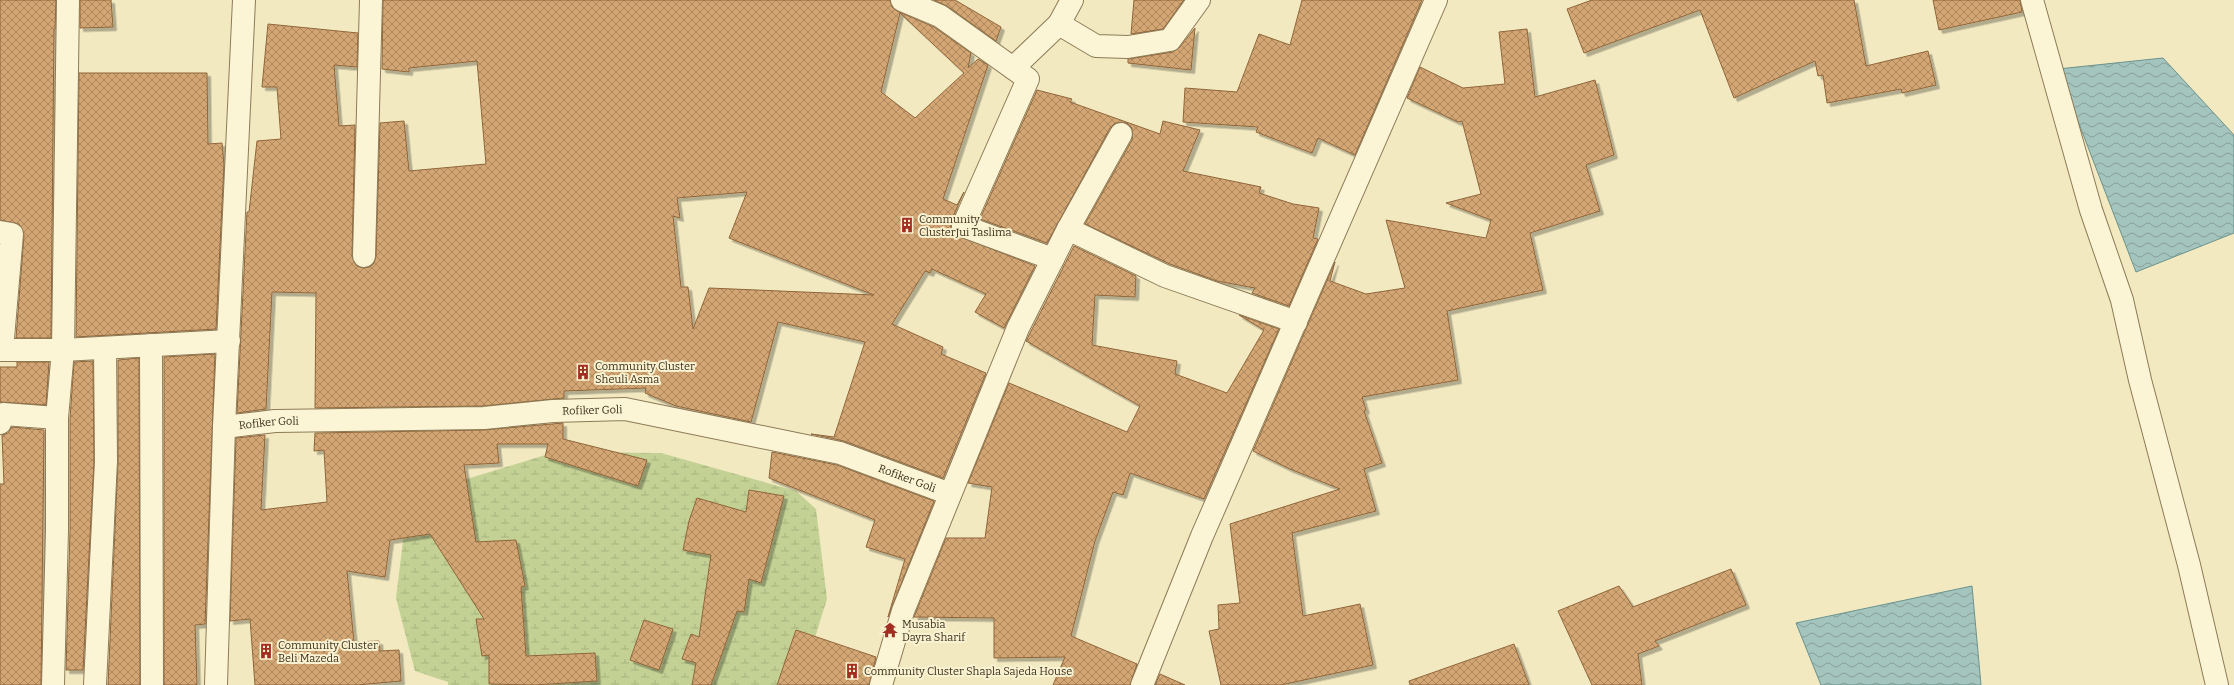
<svg xmlns="http://www.w3.org/2000/svg" width="2234" height="685" font-family="Bitter,serif">
  <style>
    .wetland { fill: url(#wetland-marsh) }
    .water { fill: url(#water-waves); stroke: #6a938d }
    .building { fill: url(#building-cross-hatch); stroke: #8f653a; fill-rule: evenodd; filter: url(#shadow) }
    .lines { fill: none; stroke-linecap: round; stroke-linejoin: round }
    .street-casing { stroke: #8d7a57; stroke-width: 24 }
    .street { stroke: #fcf5d5; stroke-width: 22 }
    .labels { text-anchor: middle; dominant-baseline: central; stroke-width: 4; stroke-linejoin: round; paint-order: stroke }
    .poi-label { font-size: 11px; fill: #3c2f1c; stroke: #f9f2d1; text-anchor: start }
    .street-label { font-size: 11px; fill: #3c2f1c; stroke: #f9f2d1 }
  </style>
  <defs>
    <pattern id="wetland-marsh" width="20" height="14" patternUnits="userSpaceOnUse"><rect width="20" height="14" fill="#c3d194"/><path d="M1 5h8M5 5V1M11 12h8M15 12V8" fill="none" stroke="#a8b47f"/></pattern>
    <pattern id="water-waves" width="16" height="10" patternUnits="userSpaceOnUse"><rect width="16" height="10" fill="#a4c4be"/><path d="M0 5q4-4 8 0t8 0" fill="none" stroke="#87a09a"/></pattern>
    <pattern id="building-cross-hatch" width="8" height="8" patternUnits="userSpaceOnUse"><rect width="8" height="8" fill="#d4a673"/><path d="M0 0l8 8M0 8l8-8" fill="none" stroke="#ad885e"/></pattern>
    <filter id="shadow"><feDropShadow dx="3.5" dy="3.5" stdDeviation="0" flood-color="#0004"/></filter>
  </defs>
  <rect width="100%" height="100%" fill="#f2e9c1"/>
  <polygon class="wetland" points="555,452 661,453 796,491 816,509 827,599 800,685 448,685 448,682 415,671 396,598 405,525 457,482"/>
  <g class="water">
    <polygon points="2163,58 2234,135 2234,233 2136,272 2058,69"/>
    <polygon points="1972,586 1981,685 1821,685 1796,623"/>
  </g>
  <g class="building">
    <polygon points="0,0 56,0 55,29 54,29 51,338 16,338 24,235 19,224 0,220"/>
    <polygon points="80,0 111,0 113,27 80,28"/>
    <path d="M383,0h507l2,7 5,4 37,16 37,26 -3,15 10,-9 10,6 -45,134 14,6 7,-13 -13,29v7l3,6 81,32 -31,62 -29,-16 11,-18 -54,-25 -2,4 -5,-2 -33,53 51,23 -2,7 45,19 -43,105 -99,-37 -33,-7 23,3 31,-95 -87,-20 -27,100 -75,-16 -31,-13 1,-5 -82,3v7l-81,8 -168,2 1,-115 -44,-1 -6,117 -29,4 10,-201h2l8,-71 24,-2 -4,-52h-15l6,-63 90,9 -1,34 -23,-2 5,61 16,-1 -3,131 5,10 6,2 7,-1 4,-4 2,-7 4,-133 24,-2 5,50 77,-7 -9,-103 -68,7v4l-27,-3zM900,13l64,60 -49,45 -34,-26zM747,192l-18,46 145,57 -165,-7 -16,41 -5,-42h-7l-8,-71 7,2 -3,-20z"/>
    <polygon points="934,0 955,0 1001,27 996,41 947,6"/>
    <polygon points="1134,0 1184,0 1163,29 1131,34"/>
    <polygon points="1302,0 1422,0 1355,155 1318,138 1312,153 1256,132 1258,127 1183,122 1185,88 1237,92 1259,34 1290,45"/>
    <polygon points="1592,0 1854,0 1866,66 1928,51 1936,85 1902,93 1901,89 1827,103 1823,75 1818,76 1815,61 1734,98 1700,10 1584,53 1567,9"/>
    <polygon points="1933,0 2020,0 2022,12 1939,30"/>
    <polygon points="1195,28 1191,70 1128,63 1128,59 1173,52 1180,47"/>
    <polygon points="1527,29 1535,97 1595,80 1614,155 1586,165 1600,211 1530,233 1543,290 1447,311 1458,380 1362,397 1366,410 1364,411 1382,463 1364,469 1376,511 1292,533 1303,616 1360,604 1373,665 1281,685 1221,685 1209,631 1219,629 1218,605 1240,603 1230,524 1340,489 1290,469 1253,451 1335,262 1330,281 1366,294 1405,288 1386,220 1486,238 1491,220 1446,203 1481,194 1462,121 1458,122 1407,98 1420,67 1463,88 1505,84 1499,32"/>
    <polygon points="79,73 207,73 208,144 222,143 224,165 216,329 76,337"/>
    <polygon points="1037,90 1072,99 1070,102 1160,134 1163,121 1200,130 1183,171 1261,187 1259,193 1293,204 1319,208 1313,238 1318,239 1289,306 1252,293 1255,288 1217,281 1170,264 1085,224 1132,140 1132,128 1127,123 1115,123 1110,128 1047,243 980,219"/>
    <polygon points="1074,246 1136,276 1135,297 1095,295 1092,345 1177,361 1175,374 1227,393 1264,330 1239,315 1279,329 1204,499 1130,473 1123,495 1113,492 1095,541 1071,636 1137,664 1130,685 1053,685 1065,657 994,658 994,618 914,617 946,538 985,538 992,487 968,483 1009,383 1127,432 1140,406 1026,341"/>
    <polygon points="215,354 205,624 195,625 197,685 164,685 164,357"/>
    <polygon points="139,358 140,685 108,685 118,462 118,360"/>
    <polygon points="93,361 94,461 83,670 66,670 70,530 70,419 74,362"/>
    <polygon points="17,362 49,362 46,405 0,402 0,367 17,367"/>
    <polygon points="563,423 563,439 647,460 638,486 545,457 548,444 497,444 499,463 464,465 476,542 516,540 525,586 521,587 526,656 595,653 597,681 535,685 489,684 489,655 482,656 476,619 484,619 430,534 390,540 385,577 347,571 354,642 379,641 380,651 399,650 401,681 357,685 255,685 250,619 230,621 236,438 265,435 261,510 327,502 324,450 314,451 315,433 484,430"/>
    <polygon points="12,427 44,430 41,685 0,685 0,484 4,484 2,435 8,433"/>
    <polygon points="772,452 837,465 934,501 888,617 905,559 866,547 875,520 769,478"/>
    <polygon points="749,490 784,496 761,583 749,579 744,612 737,611 711,685 692,685 696,663 682,659 691,634 699,637 711,555 683,550 689,521 697,498 746,512"/>
    <polygon points="1731,569 1746,605 1655,641 1659,646 1638,654 1642,685 1592,685 1558,611 1619,586 1633,607"/>
    <polygon points="644,620 673,629 659,670 630,660"/>
    <polygon points="796,630 876,657 869,685 777,685"/>
    <polygon points="1514,644 1529,685 1410,685 1409,681"/>
    <polygon points="1160,674 1185,685 1155,685"/>
  </g>
  <g class="lines">
    <defs>
      <g id="street">
        <polyline points="902,0 940,16 1028,79 963,226 1053,259"/>
        <polyline points="2032,0 2091,210 2122,300 2140,380 2189,565 2217,685"/>
        <polyline points="1059,24 1072,0"/>
        <polyline points="1013,68 1059,24 1096,46 1128,47 1170,40 1199,0"/>
        <polyline points="1068,229 1121,134"/>
        <polyline points="0,232 12,234 2,350"/>
        <polyline points="364,256 371,0"/>
        <polyline points="151,345 152,685"/>
        <polyline points="0,350 63,350 229,341"/>
        <polyline points="57,418 63,350 68,0"/>
        <polyline points="0,423 3,414 57,418 57,530 53,685"/>
        <path id="s1" d="M224,427l51,-6 209,-3 69,-7 72,-2 215,44 110,41"/>
        <polyline points="95,685 106,461 105,348"/>
        <polyline points="216,685 224,427 244,0"/>
        <polyline points="881,685 903,611 1018,328 1068,229 1165,276 1296,322"/>
        <polyline points="1142,685 1202,536 1436,0"/>
      </g>
    </defs>
    <use href="#street" class="street-casing"/>
    <use href="#street" class="street"/>
  </g>
  <defs>
    <symbol id="building-bare" viewBox="-9 -9 18 18"><path d="M-4-6H4V6H1V3H-1V6H-4ZM-2.5-4.3h1.7v1.8h-1.7ZM.8-4.3h1.7v1.8H.8ZM-2.5-1h1.7V.8h-1.7ZM.8-1h1.7V.8H.8Z" fill="#a22e21" stroke="#f9f2d1" stroke-width="2.5" paint-order="stroke"/></symbol>
    <symbol id="temple-bare" viewBox="-9 -9 18 18"><path d="M0-6L5-2H3V0L6.5 2.5H4V6H1.5V3h-3V6H-4V2.5H-6.5L-3 0V-2H-5Z" fill="#a22e21" stroke="#f9f2d1" stroke-width="2.5" paint-order="stroke"/></symbol>
  </defs>
  <g fill-rule="evenodd">
    <use href="#building-bare" x="896" y="214" width="22" height="22"/>
    <use href="#building-bare" x="572" y="361" width="22" height="22"/>
    <use href="#temple-bare" x="879" y="619" width="22" height="22"/>
    <use href="#building-bare" x="255" y="640" width="22" height="22"/>
    <use href="#building-bare" x="841" y="660" width="22" height="22"/>
  </g>
  <g class="labels">
    <g class="poi-label">
      <text x="919" y="219">Community<tspan x="919" dy="13">ClusterJui Taslima</tspan></text>
      <text x="595" y="366">Community Cluster<tspan x="595" dy="13">Sheuli Asma</tspan></text>
      <text x="902" y="624">Musabia<tspan x="902" dy="13">Dayra Sharif</tspan></text>
      <text x="278" y="645">Community Cluster<tspan x="278" dy="13">Beli Mazeda</tspan></text>
      <text x="864" y="671">Community Cluster Shapla Sajeda House</text>
    </g>
    <g class="street-label">
      <text stroke="none"><textPath href="#s1" startOffset="369">Rofiker Goli</textPath></text>
      <text stroke="none"><textPath href="#s1" startOffset="45">Rofiker Goli</textPath></text>
      <text stroke="none"><textPath href="#s1" startOffset="693">Rofiker Goli</textPath></text>
    </g>
  </g>
</svg>
